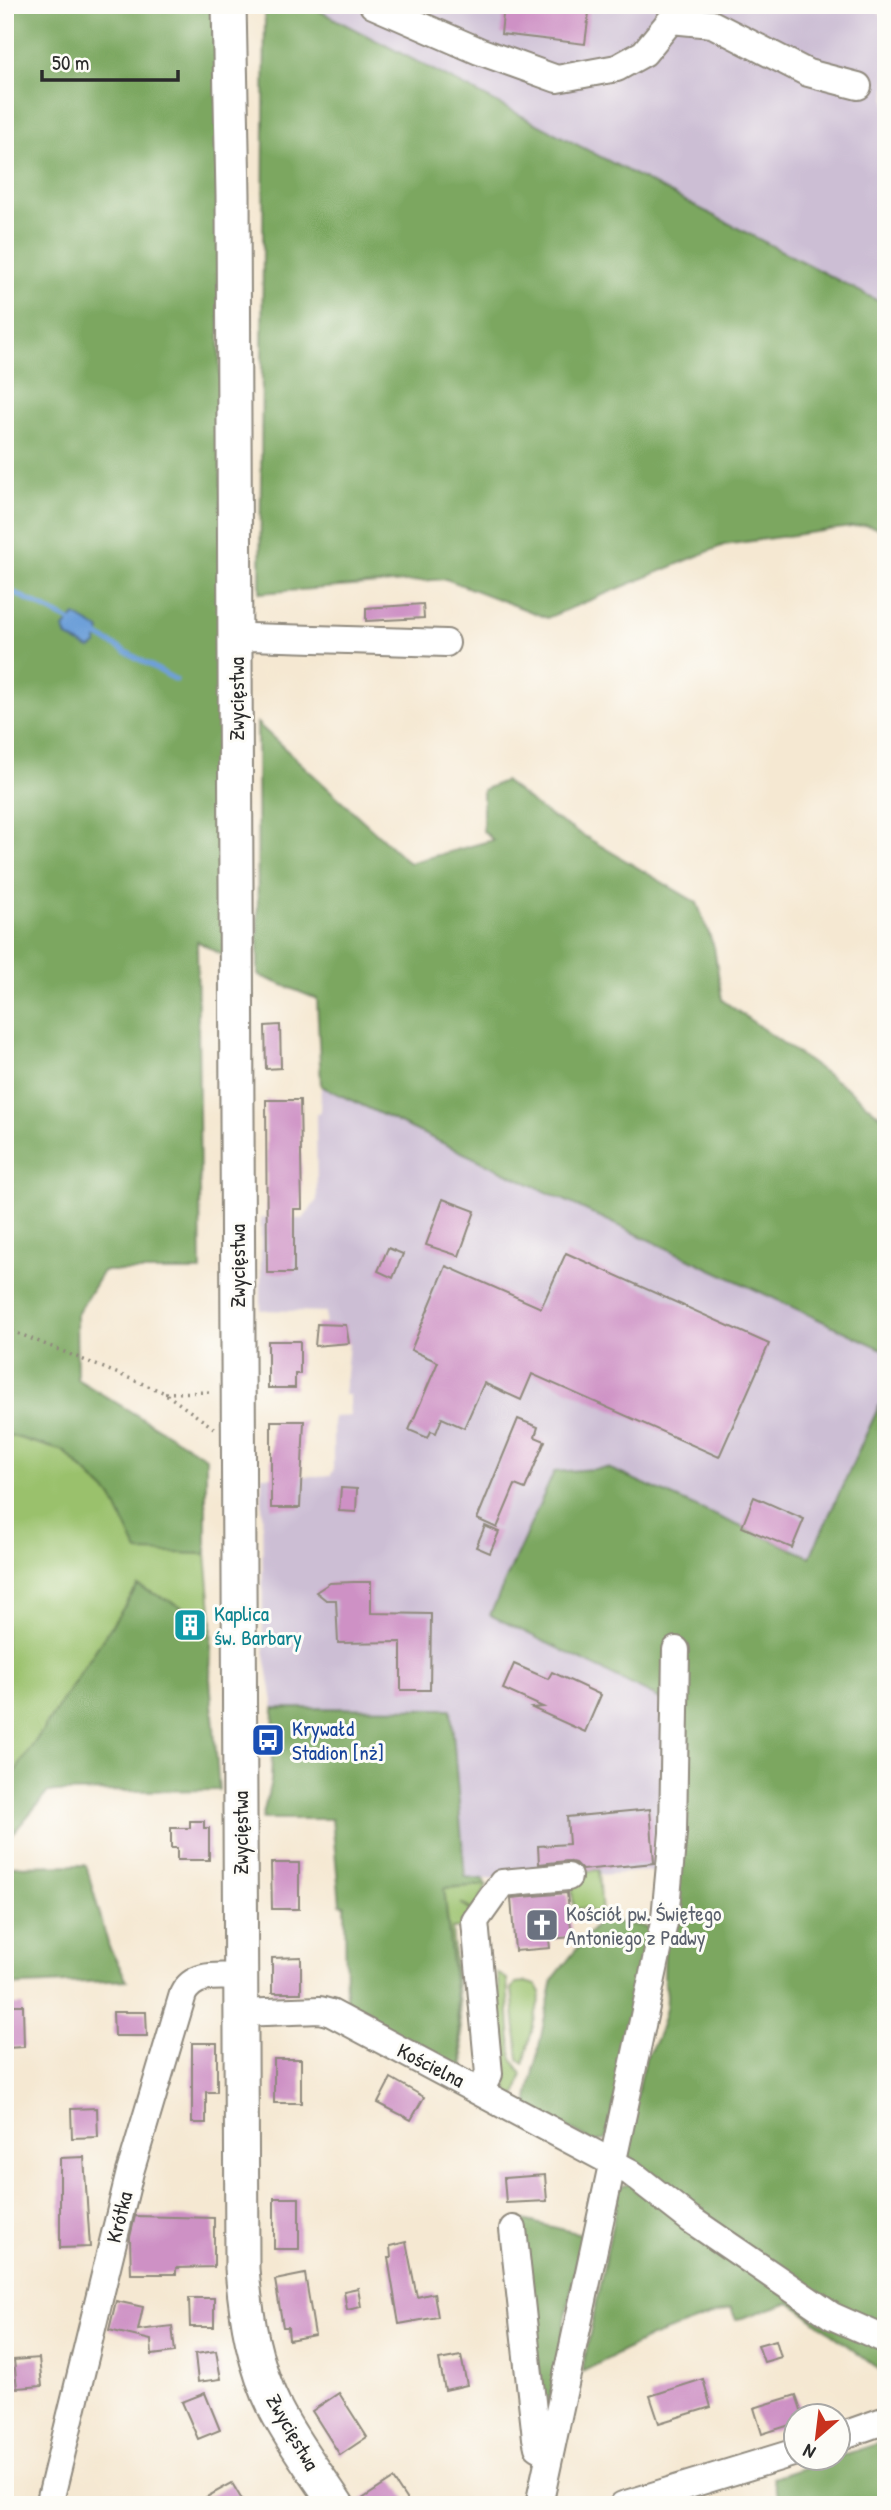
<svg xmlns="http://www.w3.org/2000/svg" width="891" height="2510" font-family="'Patrick Hand',sans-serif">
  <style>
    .industrial { fill: #ccbed4 }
    .green { fill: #9ac16c; stroke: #62764c; stroke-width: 2 }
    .forest { fill: #7ba760; stroke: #536946; stroke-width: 2 }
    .water { fill: #6ea0d9; stroke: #4c6682; stroke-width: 2 }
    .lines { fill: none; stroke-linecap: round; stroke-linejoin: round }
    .stream { stroke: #6ea0d9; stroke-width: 5 }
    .building { fill: #ce91c5 }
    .minor-casing { stroke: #908a7e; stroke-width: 30 }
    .major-casing { stroke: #908a7e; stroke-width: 37 }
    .path { stroke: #908a7e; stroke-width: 3.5; stroke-dasharray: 2 5; stroke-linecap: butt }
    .minor { stroke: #fff; stroke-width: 26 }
    .major { stroke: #fff; stroke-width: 33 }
    .labels { text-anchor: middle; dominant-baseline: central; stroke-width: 6; stroke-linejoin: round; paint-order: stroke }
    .street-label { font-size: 21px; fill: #2b2b2b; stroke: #fdfcf7 }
    .culture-label { font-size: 21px; fill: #0d838f; stroke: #fdfcf7; text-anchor: start }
    .transit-label { font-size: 21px; fill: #164399; stroke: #fdfcf7; text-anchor: start }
    .worship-label { font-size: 21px; fill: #5b616d; stroke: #fdfcf7; text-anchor: start }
  </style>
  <rect width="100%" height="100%" fill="#fdfcf7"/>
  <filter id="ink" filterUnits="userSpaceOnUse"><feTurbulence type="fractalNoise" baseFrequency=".0143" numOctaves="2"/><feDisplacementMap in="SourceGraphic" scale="14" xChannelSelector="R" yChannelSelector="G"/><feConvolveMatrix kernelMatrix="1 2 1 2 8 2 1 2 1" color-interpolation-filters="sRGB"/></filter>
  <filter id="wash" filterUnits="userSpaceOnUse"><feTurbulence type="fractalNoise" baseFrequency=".00686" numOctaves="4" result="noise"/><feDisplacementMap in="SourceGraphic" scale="28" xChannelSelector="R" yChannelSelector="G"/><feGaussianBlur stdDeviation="1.57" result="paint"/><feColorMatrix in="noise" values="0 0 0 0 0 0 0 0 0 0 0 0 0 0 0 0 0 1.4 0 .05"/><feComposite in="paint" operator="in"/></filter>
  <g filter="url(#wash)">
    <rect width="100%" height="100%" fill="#f5e8d2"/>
    <g class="industrial">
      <polygon points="308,5 873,5 886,22 886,305"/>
      <polygon points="321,1086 886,1351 886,1391 810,1558 608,1468 555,1472 490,1614 667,1702 663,1870 599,1875 598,1870 484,1879 466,1877 451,1710 274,1708 263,1643 262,1476 330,1476 333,1471 333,1417 350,1416 349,1395 344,1395 349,1343 346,1334 316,1332 317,1324 325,1324 326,1312 261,1310 261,1218 303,1219 317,1200 316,1114 320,1113"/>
    </g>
    <g class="green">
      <polygon points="5,1434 63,1451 112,1497 138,1551 206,1554 212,1621 138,1586 5,1787"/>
      <polygon points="599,1870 602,1917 600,1920 588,1908 574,1909 570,1872"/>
      <polygon points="487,1885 474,1911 461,1903 474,1914 468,1921 461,1922 462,1928 452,1929 465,2074 444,1888"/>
      <polygon points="497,1973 507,1979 512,2059 522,2074 517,2095 508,2095"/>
      <polygon points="525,1982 536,1985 541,1992 524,2064 519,2060 512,1989 516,1983"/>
    </g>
    <g class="forest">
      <polygon points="5,5 216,5 226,957 197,941 201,1271 103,1271 76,1316 77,1379 206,1457 206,1554 138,1552 112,1497 64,1451 5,1434"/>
      <polygon points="265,5 308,5 886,305 886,530 865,525 724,545 547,618 446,579 260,593"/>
      <polygon points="257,723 409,863 493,840 483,831 483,790 504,781 544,812 697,903 714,947 722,1000 852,1092 886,1121 886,1351 321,1086 317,999 258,975"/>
      <path d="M886,1391v945l-44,-21 -220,-156 24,-103c12,-14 27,-55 18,-73l3,-281 -177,-87 64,-143 54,-4 202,89z"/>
      <polygon points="138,1586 212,1621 210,1678 219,1790 48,1792 5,1843 5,1787"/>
      <polygon points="274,1708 451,1709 465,1877 484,1879 485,1885 444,1888 463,2073 346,2011 345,1905 340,1904 332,1819 262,1819 271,1781"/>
      <polygon points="86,1865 109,1947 127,1980 5,1986 5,1866"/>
      <polygon points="602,1917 603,1920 654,1928 606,2140 594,2142 528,2107 528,2099 553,1979"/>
      <polygon points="631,2183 886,2348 886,2375 790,2302 736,2320 731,2308 651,2337 582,2372 620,2187"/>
      <polygon points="519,2219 582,2234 545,2425"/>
      <polygon points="886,2441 886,2505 781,2505 773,2478"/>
    </g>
    <polygon class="water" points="75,615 100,630 96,645 90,649 67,637 64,628"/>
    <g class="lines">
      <g class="stream">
        <polyline points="5,588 70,621"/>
        <polyline points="98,636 176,680"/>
      </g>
    </g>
    <g id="blocks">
      <g class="building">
        <polygon points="504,5 590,5 585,44 501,34"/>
        <polygon points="423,604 424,618 366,621 366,608"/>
        <polygon points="280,1025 281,1068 266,1069 265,1026"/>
        <polygon points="266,1100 300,1100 302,1209 294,1209 294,1273 267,1273"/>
        <polygon points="443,1199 475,1211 459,1256 426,1245"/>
        <polygon points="388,1248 403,1254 393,1278 378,1271"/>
        <polygon points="566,1253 769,1344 719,1457 532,1374 521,1400 484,1383 464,1428 442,1418 436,1433 431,1431 428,1438 409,1430 438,1362 411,1350 446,1266 541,1308"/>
        <polygon points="317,1324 346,1325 349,1343 315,1346"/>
        <polygon points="268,1341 300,1341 300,1374 295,1374 295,1388 268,1388"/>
        <polygon points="518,1419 538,1427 535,1437 545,1441 525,1489 515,1485 497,1528 477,1519"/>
        <polygon points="271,1421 304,1421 300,1508 271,1508"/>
        <polygon points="341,1488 357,1489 356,1512 339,1511"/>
        <polygon points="754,1497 804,1519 792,1548 742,1527"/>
        <polygon points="485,1526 499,1532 490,1553 476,1547"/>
        <polygon points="354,1582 371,1582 371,1613 431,1614 430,1690 401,1690 401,1642 338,1643 336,1600 326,1600 316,1592 330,1583"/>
        <polygon points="514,1664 548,1679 552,1672 601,1695 585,1732 532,1708 543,1707 503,1689"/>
        <polygon points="650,1809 654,1863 582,1870 575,1863 567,1861 539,1864 538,1846 569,1844 567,1817"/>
        <polygon points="190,1821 204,1821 204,1828 209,1828 209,1860 177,1860 177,1848 171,1848 171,1828 190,1828"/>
        <polygon points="271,1863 299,1863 299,1909 272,1909"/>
        <polygon points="567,1893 572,1937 549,1939 550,1948 515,1951 511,1898"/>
        <polygon points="301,1957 301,1993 272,1993 272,1958"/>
        <polygon points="5,2005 23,2005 24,2047 5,2048"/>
        <polygon points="113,2012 146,2012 147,2036 114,2036"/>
        <polygon points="192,2043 217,2043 217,2092 206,2092 206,2123 192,2123"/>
        <rect x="274" y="2059" width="27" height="44"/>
        <polygon points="391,2078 424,2097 411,2120 378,2103"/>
        <polygon points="97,2108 98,2137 72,2138 71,2109"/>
        <polygon points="84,2157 90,2247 60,2248 60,2158"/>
        <polygon points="545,2175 547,2201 506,2203 504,2178"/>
        <rect x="274" y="2198" width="25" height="51"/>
        <polygon points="135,2216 214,2218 214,2267 176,2268 176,2274 131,2274 130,2237"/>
        <polygon points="406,2242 417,2297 434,2293 438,2317 399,2324 388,2258 391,2258 390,2246"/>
        <polygon points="305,2274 315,2335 289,2340 288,2327 283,2327 275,2280"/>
        <polygon points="358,2288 361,2307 347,2310 344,2291"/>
        <polygon points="189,2298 214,2298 214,2327 190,2327"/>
        <polygon points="116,2301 143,2307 138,2330 172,2326 175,2352 152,2355 151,2340 109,2330"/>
        <polygon points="776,2340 781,2357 764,2362 758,2345"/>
        <polygon points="216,2351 221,2379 198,2382 195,2354"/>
        <polygon points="461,2356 467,2385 445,2390 439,2360"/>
        <polygon points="39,2358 42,2386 17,2388 14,2360"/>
        <polygon points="703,2379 711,2407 659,2423 650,2396"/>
        <polygon points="205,2393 220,2430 198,2439 182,2402"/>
        <polygon points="339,2393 367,2437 340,2455 312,2411"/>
        <polygon points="796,2395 803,2416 796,2416 796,2423 762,2434 754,2408"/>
        <polygon points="393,2479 410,2505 356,2505 356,2503"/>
        <polygon points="232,2483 245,2505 192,2505"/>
      </g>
    </g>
  </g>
  <g filter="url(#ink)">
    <use href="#blocks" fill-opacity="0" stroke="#908a7e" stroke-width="2"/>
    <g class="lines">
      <defs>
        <g id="minor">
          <polyline points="373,5 479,51 557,79 617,68 644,53 671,20 712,24 808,73 858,86"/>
          <polyline points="235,642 249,637 446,643"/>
          <polyline points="240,2013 320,2010 331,2013 630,2172 690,2219 832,2316 886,2340"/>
          <polyline points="480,2091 489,2074 475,1921 502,1883 568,1877"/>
          <polyline points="513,2229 536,2438 538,2447 549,2453"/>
          <polyline points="838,2437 886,2420"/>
          <path d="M49,2505l81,-333 53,-178c11,-22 36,-17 57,-17"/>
          <polyline points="539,2505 665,1918 673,1833 676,1650"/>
          <polyline points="623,2505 796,2452"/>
        </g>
        <path id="major" d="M229,5l4,190 9,2074c4,48 12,97 34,141 17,33 41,64 61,95"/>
      </defs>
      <use href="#minor" class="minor-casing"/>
      <use href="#major" class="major-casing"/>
      <g class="path">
        <polyline points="5,1328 163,1392 215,1429"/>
        <polyline points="165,1393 213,1392"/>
      </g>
      <use href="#minor" class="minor"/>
      <use href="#major" class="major"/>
    </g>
  </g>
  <defs>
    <symbol id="building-square" viewBox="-11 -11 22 22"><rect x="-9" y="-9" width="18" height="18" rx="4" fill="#0f9aa8" stroke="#fdfcf7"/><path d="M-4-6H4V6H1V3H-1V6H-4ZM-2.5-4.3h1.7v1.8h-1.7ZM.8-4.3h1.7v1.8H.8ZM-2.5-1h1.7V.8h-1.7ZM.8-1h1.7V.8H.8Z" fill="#fff"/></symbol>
    <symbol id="bus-square" viewBox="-11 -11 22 22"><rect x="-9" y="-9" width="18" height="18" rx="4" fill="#1a4fb4" stroke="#fdfcf7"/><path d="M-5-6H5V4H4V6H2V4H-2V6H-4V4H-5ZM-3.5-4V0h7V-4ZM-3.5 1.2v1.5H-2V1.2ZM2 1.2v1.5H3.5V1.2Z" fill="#fff"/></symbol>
    <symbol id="church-square" viewBox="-11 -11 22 22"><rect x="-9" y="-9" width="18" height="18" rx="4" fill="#6b7280" stroke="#fdfcf7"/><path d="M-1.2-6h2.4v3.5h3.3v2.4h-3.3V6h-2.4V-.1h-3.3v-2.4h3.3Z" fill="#fff"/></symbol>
  </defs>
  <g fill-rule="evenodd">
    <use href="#building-square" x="171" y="1606" width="38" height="38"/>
    <use href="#bus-square" x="249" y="1721" width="38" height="38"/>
    <use href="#church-square" x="523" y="1906" width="38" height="38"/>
  </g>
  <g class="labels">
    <g class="street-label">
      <text transform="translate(236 699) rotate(-90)">Zwycięstwa</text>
      <text transform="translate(237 1266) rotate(-90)">Zwycięstwa</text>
      <text transform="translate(240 1833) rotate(-90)">Zwycięstwa</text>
      <text transform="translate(431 2065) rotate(27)">Kościelna</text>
      <text transform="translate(119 2217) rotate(-76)">Krótka</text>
      <text transform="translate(293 2432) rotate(60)">Zwycięstwa</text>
    </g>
    <g class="culture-label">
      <text x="214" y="1613">Kaplica<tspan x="214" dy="24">św. Barbary</tspan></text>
    </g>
    <g class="transit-label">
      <text x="292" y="1728">Krywałd<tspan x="292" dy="24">Stadion [nż]</tspan></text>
    </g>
    <g class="worship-label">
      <text x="566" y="1913">Kościół pw. Świętego<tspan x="566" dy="24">Antoniego z Padwy</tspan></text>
    </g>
  </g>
  <rect width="891" height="2510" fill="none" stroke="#fdfcf7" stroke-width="28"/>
  <g transform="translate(817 2437) rotate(208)"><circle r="33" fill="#fdfcf7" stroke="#a9a8a5" stroke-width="2"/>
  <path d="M0-5L12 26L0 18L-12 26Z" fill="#c8321e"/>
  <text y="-10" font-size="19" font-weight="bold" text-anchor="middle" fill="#2b2b2b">N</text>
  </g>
  <path d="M42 70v10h136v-10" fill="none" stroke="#2b2b2b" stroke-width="3.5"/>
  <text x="52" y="70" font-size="21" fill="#2b2b2b" stroke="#fdfcf7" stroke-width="5" paint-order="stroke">50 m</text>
</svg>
